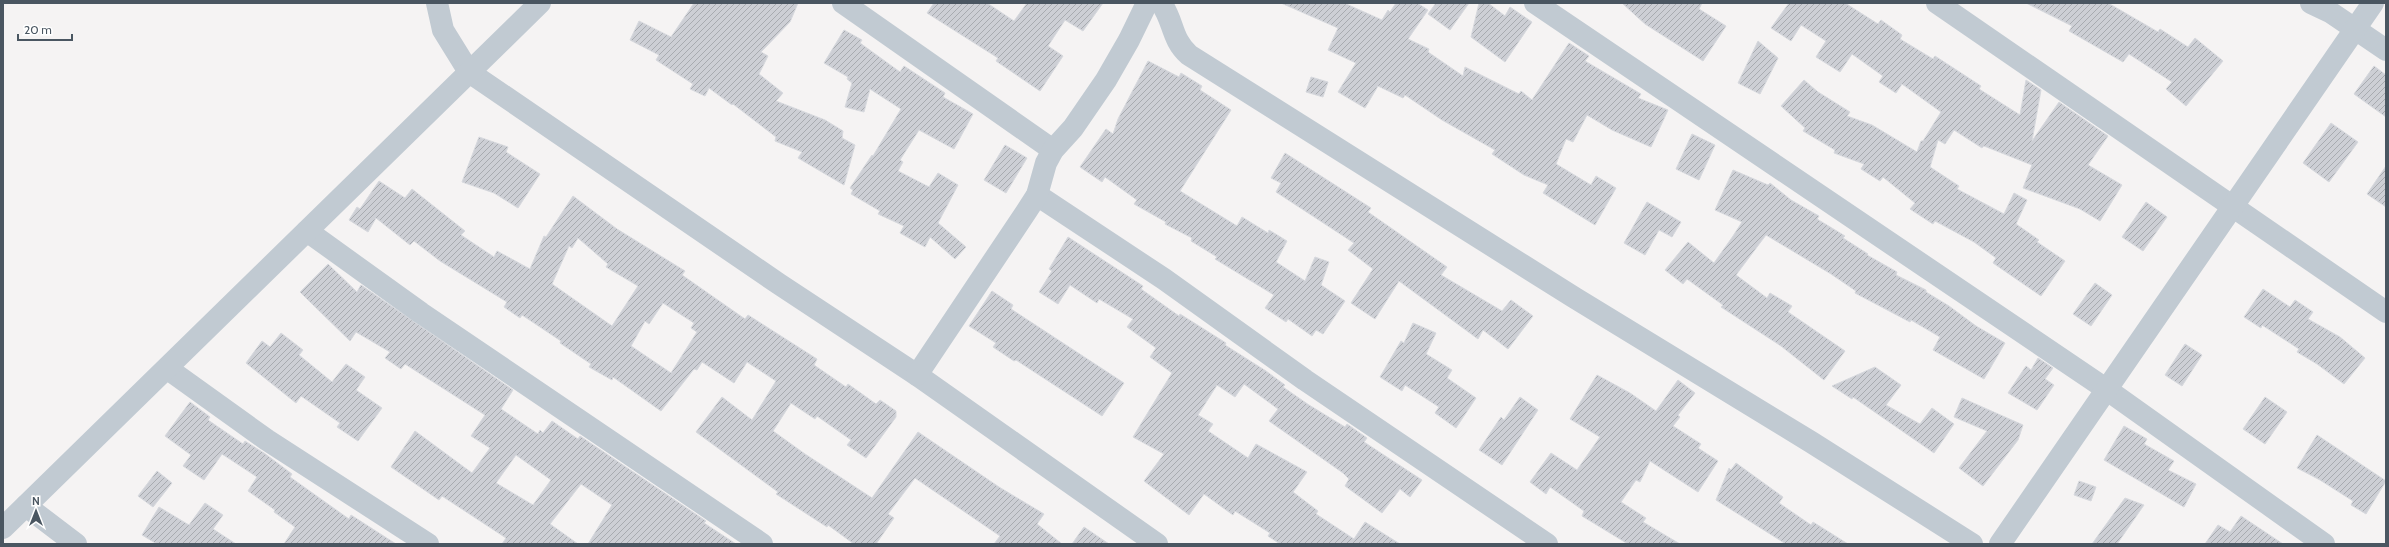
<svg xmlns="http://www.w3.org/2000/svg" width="2389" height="547" font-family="Cabin,sans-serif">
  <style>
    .building { fill: url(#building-hatch); stroke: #d7d9de; fill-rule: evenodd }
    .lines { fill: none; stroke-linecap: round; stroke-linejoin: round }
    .minor { stroke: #c1cad2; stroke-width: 22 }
  </style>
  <defs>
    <pattern id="building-hatch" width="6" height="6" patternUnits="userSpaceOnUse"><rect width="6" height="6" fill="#cdcfd5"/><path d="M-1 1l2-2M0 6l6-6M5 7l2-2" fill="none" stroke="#a8abb0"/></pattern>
  </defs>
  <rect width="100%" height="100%" fill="#f5f3f3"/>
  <g class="building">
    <polygon points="694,3 798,3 790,22 761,52 768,56 759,74 783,93 776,101 825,120 843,131 842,138 855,145 844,185 798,158 802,152 775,141 776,137 733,104 732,105 709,88 705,96 690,89 693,84 656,60 659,55 630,40 639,21 671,37"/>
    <polygon points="934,3 987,3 1014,21 1027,3 1103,3 1083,31 1065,20 1048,46 1063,56 1040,91 996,61 998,58 927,13"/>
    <polygon points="1281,3 1344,3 1382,20 1388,10 1390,12 1396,3 1417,3 1428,10 1408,39 1429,49 1428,52 1463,76 1465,67 1519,94 1521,91 1532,100 1569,43 1589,56 1585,61 1641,94 1638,98 1668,110 1651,147 1612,130 1587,115 1573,142 1566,139 1556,164 1591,185 1596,176 1616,188 1595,225 1543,193 1548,185 1524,175 1492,154 1495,150 1442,120 1405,95 1403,98 1378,86 1365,108 1338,92 1356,63 1328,50 1338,28"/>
    <polygon points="1436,3 1469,3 1450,30 1428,14"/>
    <polygon points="1479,3 1488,3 1505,16 1510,7 1532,22 1505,62 1471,37"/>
    <polygon points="1622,3 1702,3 1699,9 1726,26 1703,61 1645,24"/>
    <polygon points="1789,3 1845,3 1878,24 1881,20 1902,35 1900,39 1933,59 1935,56 1981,86 1979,89 2020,115 2026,80 2041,90 2032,141 2059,102 2108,136 2088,165 2122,185 2100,221 2080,209 2023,188 2032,165 1984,146 1982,148 1954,130 1945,144 1938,140 1930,167 1959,186 1957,189 2004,214 2014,193 2027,200 2016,224 2039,240 2037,242 2065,261 2041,296 1993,263 1996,258 1974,242 1935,221 1933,224 1910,209 1915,203 1883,177 1880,181 1861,169 1864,164 1834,153 1835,150 1803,131 1805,128 1781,106 1804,80 1818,92 1850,112 1847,116 1872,125 1917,152 1921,141 1923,141 1941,112 1902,84 1896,93 1879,82 1883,76 1852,54 1840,72 1816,57 1826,41 1801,25 1791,41 1771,28"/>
    <polygon points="2026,3 2108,3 2158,32 2160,29 2188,47 2195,38 2223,61 2186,106 2166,89 2172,82 2129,54 2123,62 2069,31 2072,26"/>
    <polygon points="844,30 862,40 860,43 900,72 904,66 945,93 943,97 973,114 954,149 919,130 900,160 903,162 898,171 929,187 938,173 958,185 938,223 966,247 955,259 930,237 925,247 900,233 904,226 878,214 880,211 851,194 853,190 850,188 872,155 873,156 901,109 870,89 864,112 845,107 852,83 847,79 848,77 824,63"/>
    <polygon points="1758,41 1778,58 1760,94 1738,83"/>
    <polygon points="1148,61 1179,77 1181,73 1202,86 1200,90 1231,110 1180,191 1237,226 1242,217 1268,233 1269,230 1287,241 1276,262 1305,281 1315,257 1329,262 1321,285 1345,301 1323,334 1316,330 1312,336 1288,319 1286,322 1265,308 1274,295 1215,259 1217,257 1191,241 1192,238 1165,224 1166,222 1134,204 1137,200 1105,177 1102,182 1080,167 1106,129 1113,134 1118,119"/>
    <polygon points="2374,66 2386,75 2386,117 2354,94"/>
    <polygon points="1311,77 1328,82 1323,97 1306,92"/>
    <polygon points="2331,123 2358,142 2329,182 2303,163"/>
    <polygon points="1692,134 1715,145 1699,180 1676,169"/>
    <polygon points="479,137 508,147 506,152 540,174 518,208 494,193 462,182"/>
    <polygon points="1005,145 1027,158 1006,193 984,180"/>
    <polygon points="1285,153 1371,208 1368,212 1447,267 1441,275 1502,311 1511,300 1533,316 1508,349 1483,330 1478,339 1399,281 1375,319 1351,303 1373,269 1348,250 1354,243 1276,192 1281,183 1271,178"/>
    <polygon points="2386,166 2386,207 2367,194"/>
    <polygon points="1733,170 1768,185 1770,183 1791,200 1819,216 1817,219 1845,236 1843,238 1868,254 1867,255 1897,272 1896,275 1926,290 1926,292 1949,306 1976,326 2005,343 1984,379 1933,350 1940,337 1911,320 1910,322 1855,293 1856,291 1831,274 1766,235 1736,275 1767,298 1770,293 1792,306 1788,312 1845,351 1824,380 1781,346 1721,307 1723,305 1687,279 1683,284 1665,270 1688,242 1714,263 1733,236 1742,222 1715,210"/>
    <path d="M379,181l26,17 7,-9 53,42 -4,4 33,22 3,-6 33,18 14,-33 2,1 27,-41 44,33 68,42 -3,4 63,44 3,-4 69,44 -3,6 32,22 2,-3 28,20 4,-4 16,11v6l-30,41 -19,-13 4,-5 -34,-24 -2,3 -24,-16 -18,28 32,23 67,44 46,-66 81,55 45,27 -7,10 25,20h-68l6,-8 -85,-58 -27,36 6,4 -18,26h-22l-26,-19 -1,2 -51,-33 2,-2 -82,-60 26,-35 30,23 24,-39 -29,-19 -13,21 -32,-21 -5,8 -3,-1 -33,42 -48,-34 -1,3 -23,-13 2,-3 -31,-21 1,-2 -39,-26 -2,3 -16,-11 3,-5 -67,-41 -26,-20 -4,4 -34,-27 -8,14 -19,-12 8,-13 3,2zM578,238l30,26 -2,3 32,19 -26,40 -60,-42 17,-38 3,2zM663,303l31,20 -3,5 6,4 -26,41 -40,-27 14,-25 4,3z"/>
    <polygon points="1647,202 1681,222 1672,237 1659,230 1645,255 1624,243"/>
    <polygon points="2146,202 2167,217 2143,251 2122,237"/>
    <polygon points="1068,237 1143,286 1141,289 1179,316 1180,314 1226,343 1225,345 1266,371 1285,385 1283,387 1309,405 1345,427 1347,424 1367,438 1364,442 1422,480 1410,497 1400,489 1382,513 1345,486 1349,479 1343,473 1269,421 1278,409 1244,384 1235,397 1217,385 1198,415 1213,424 1208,431 1248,458 1256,444 1307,472 1293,492 1318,511 1316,514 1354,539 1365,522 1400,544 1280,544 1268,536 1270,533 1235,511 1233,515 1204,494 1189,515 1144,481 1164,454 1133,437 1172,373 1150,357 1156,348 1127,327 1133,319 1099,299 1097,303 1070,285 1058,304 1039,292 1052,271 1049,269"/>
    <path d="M328,264l29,28 4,-7 152,105 -12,19 37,25 2,-4 3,3 9,-12 26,18 2,-3 126,85 -2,2 32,21h-148l24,-39 -31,-21 -31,40 28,20h-76l4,-6 -64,-42 -3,4 -48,-33 24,-36 57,42 18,-25 -19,-12 14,-21 -80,-51 -4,5 -16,-11 5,-6 -34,-20 -6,9 -50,-49zM516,455l35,25 -18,25 -37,-22z"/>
    <polygon points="2095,283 2112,295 2091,326 2073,314"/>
    <polygon points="2263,289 2290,307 2295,300 2313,312 2308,319 2340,337 2365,358 2344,384 2317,364 2297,352 2299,349 2262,325 2261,328 2244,317"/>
    <polygon points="992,291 1013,305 1011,309 1124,383 1102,416 1016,360 1014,361 993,347 996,343 969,326"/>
    <polygon points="1413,323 1436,333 1426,354 1452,370 1447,378 1476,398 1456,428 1435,413 1439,407 1405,385 1402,391 1380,377 1401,341 1404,343"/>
    <polygon points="281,333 303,350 299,355 332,382 346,364 365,377 356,390 382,408 358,441 337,427 340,423 301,396 296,403 246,363 262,341 270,347"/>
    <polygon points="2185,344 2202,355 2182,386 2165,375"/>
    <polygon points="2038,358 2053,368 2045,379 2054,385 2037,410 2008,393 2026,366 2031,370"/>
    <polygon points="1875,367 1901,385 1886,405 1920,424 1932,408 1954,424 1934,453 1853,397 1852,399 1832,386"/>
    <polygon points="1597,375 1630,393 1656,411 1678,380 1695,393 1678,415 1680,417 1673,426 1701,444 1698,448 1718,461 1698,492 1650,461 1640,482 1636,480 1621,502 1646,518 1643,522 1680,544 1628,544 1582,516 1584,511 1550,487 1546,494 1530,482 1551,453 1577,470 1600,437 1570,419"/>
    <polygon points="1520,397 1538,410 1502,465 1479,450 1501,417 1504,420"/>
    <polygon points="2265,397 2287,412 2265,444 2243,429"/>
    <polygon points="1962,398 2023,425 2018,440 1983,486 1959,468 1987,431 1954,417"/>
    <polygon points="190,402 210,417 208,420 243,444 245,441 264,453 292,474 290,477 349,519 351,515 396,544 284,544 295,527 274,512 275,510 248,491 257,477 222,454 204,480 183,466 191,455 165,436"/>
    <polygon points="2124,426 2147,439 2144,444 2174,461 2168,470 2196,484 2184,507 2104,460"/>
    <polygon points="2317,435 2386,481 2366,514 2351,505 2353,501 2320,480 2297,468"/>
    <polygon points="1736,463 1783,497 1779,503 1811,525 1813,522 1848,544 1786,544 1716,500 1729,468 1731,470"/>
    <polygon points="157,471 172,483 153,507 138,496"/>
    <polygon points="2079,481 2096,487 2091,501 2074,495"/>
    <polygon points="2125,498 2144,505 2117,544 2092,544"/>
    <polygon points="205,503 223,515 213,529 236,544 157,544 142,535 159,507 189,525"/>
    <polygon points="2241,516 2283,544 2205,544 2218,525 2230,532"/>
    <polygon points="1084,527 1109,544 1072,544"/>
  </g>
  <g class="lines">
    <g class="minor">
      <polyline points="437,3 443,30 469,72 779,284 917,375 1157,544"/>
      <polyline points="843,3 1053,150"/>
      <path d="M1161,3c13,18 10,36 28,52l386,243 236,144 161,102"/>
      <polyline points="1535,3 2106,389 2324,544"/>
      <polyline points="1937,3 2386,312"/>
      <polyline points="2311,3 2330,12 2386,50"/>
      <polyline points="1037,195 1164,279 1305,380 1547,544"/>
      <polyline points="307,231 421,313 762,544"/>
      <polyline points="168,369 267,440 428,544"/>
      <polyline points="917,375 1026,212 1037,195 1046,163 1053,150 1073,128 1106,80 1129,40 1147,3"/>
      <polyline points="26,506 76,544"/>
      <polyline points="3,528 540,3"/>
      <polyline points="2000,544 2373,3"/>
    </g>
  </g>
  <rect width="2389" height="547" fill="none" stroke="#4a5661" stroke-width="8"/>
  <g transform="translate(36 511)" stroke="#ffffff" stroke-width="3" paint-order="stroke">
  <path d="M0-3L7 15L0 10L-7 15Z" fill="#4a5661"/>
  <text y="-6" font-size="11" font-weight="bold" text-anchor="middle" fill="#4a5661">N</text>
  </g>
  <path d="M18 34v6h54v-6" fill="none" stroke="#4a5661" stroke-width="2"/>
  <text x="24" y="34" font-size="12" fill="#4a5661" stroke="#ffffff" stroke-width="3" paint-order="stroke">20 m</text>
</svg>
